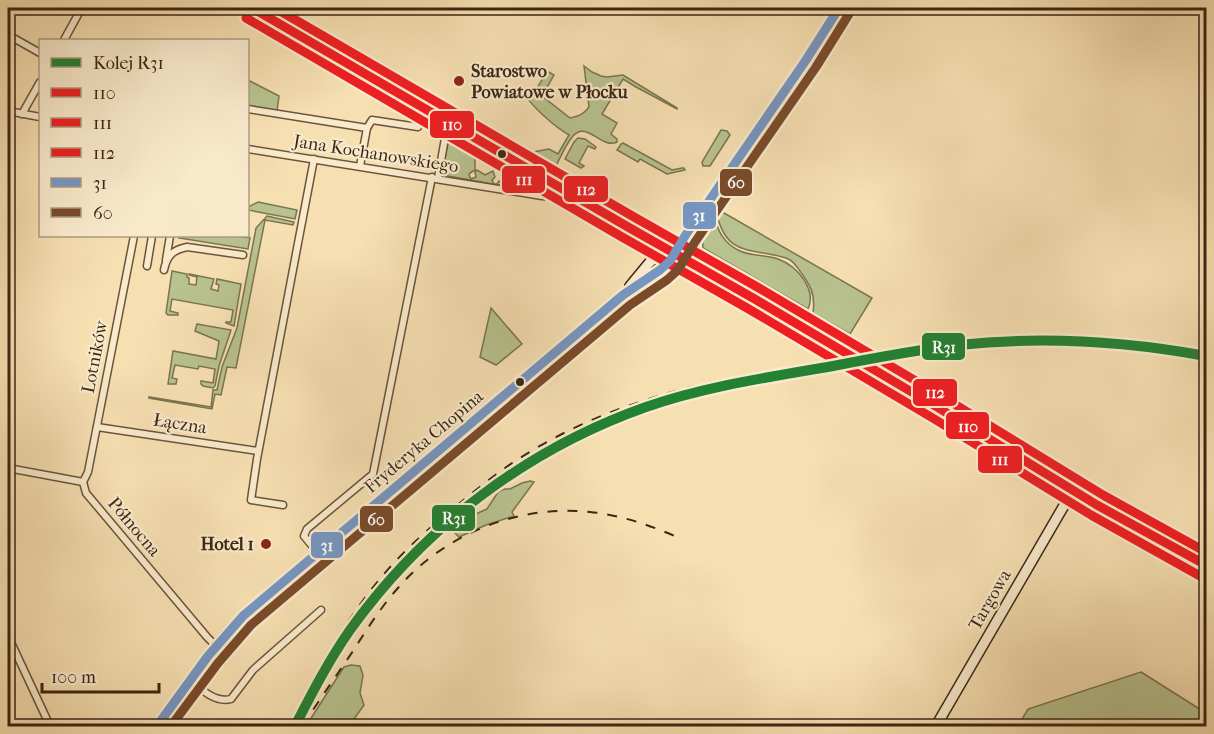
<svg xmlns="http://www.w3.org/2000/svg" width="1214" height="734" font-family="'IM FELL French Canon',serif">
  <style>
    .green { fill: #b8c28e; stroke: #7a7451; stroke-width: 1.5 }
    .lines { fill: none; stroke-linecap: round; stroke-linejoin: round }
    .street-casing { stroke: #6a543b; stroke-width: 9 }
    .secondary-casing { stroke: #3b2614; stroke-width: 12 }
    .street { stroke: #f9eacc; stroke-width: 6 }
    .secondary { stroke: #f9eacc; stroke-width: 9 }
    .rail { stroke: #3b2614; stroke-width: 2; stroke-dasharray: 10 10; stroke-linecap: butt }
    .bus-1-casing { stroke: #f9eacc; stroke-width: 14 }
    .bus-2-casing { stroke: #f9eacc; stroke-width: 14 }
    .bus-3-casing { stroke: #f9eacc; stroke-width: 14 }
    .bus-4-casing { stroke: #f9eacc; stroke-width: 14 }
    .bus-5-casing { stroke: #f9eacc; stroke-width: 14 }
    .bus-1 { stroke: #ee1f23; stroke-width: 9 }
    .bus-2 { stroke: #ee1f23; stroke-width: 9 }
    .bus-3 { stroke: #ee1f23; stroke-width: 9 }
    .bus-4 { stroke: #7696c2; stroke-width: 9 }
    .bus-5 { stroke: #7a4b2a; stroke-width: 9 }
    .rail-1-casing { stroke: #f9eacc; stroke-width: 15 }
    .rail-1 { stroke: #238132; stroke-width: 10 }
    .poi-dot { fill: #8f2418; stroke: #f9eacc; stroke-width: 2 }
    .bus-dot { fill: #3b2614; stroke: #f9eacc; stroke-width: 2 }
    .labels { text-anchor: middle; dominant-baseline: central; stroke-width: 4.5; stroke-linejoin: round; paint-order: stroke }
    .poi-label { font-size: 18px; font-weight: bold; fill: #3b2614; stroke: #f9eacc; text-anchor: start }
    .street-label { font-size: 18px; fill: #3b2614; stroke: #f9eacc }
    .line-badge { stroke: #f9eacc; stroke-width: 2 }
    .badge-label { font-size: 16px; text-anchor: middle; font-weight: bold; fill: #fff }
  </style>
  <rect width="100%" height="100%" fill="#f6dfb1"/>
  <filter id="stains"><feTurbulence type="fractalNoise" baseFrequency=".00333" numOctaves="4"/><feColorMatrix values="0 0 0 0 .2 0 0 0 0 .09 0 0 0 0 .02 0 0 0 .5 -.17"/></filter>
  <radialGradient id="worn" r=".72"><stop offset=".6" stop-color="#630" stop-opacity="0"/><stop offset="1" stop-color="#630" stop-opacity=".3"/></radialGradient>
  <g class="green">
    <path d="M584,66l8,6 9,4 6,1 16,-2 54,33v1l-41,-22 -13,-8 -21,35 15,9 -6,11 6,5v3c-15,8 -30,-22 -44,-6 -7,8 -12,20 -17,30h-3l-45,-26 -1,2 -2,-1 2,-4 26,15 16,-3 9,5 11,-19c-14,-8 -38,-29 -46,-43l9,5 15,-26 7,4 -12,21 28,22c9,-2 14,-4 19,-11z"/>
    <polygon points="248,80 279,96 277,111 248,105"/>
    <polygon points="721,130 727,131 730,135 710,166 703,166 702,162"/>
    <polygon points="578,138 585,139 596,147 595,149 588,146 579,163 584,166 581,168 565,159 574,142"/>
    <polygon points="448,141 451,142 465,141 483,152 475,159 475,170 470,173 469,175 471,179 476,177 475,172 477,170 485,175 493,171 495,177 492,180 494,184 497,184 499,181 508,183 523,179 522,184 526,185 528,180 533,186 533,191 448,176 443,169"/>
    <polygon points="623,143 672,170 682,168 684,168 685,170 667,174 640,159 638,162 617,150 621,144"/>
    <polygon points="258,202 297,210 295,219 248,210 248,207"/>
    <path d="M717,209l155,89 -22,36 -37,-21c3,-21 -4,-30 -16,-46 -3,-4 -6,-8 -11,-9 -36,-11 -60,0 -70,-47z"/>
    <polygon points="267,216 294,222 293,225 265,220 236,368 227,367 221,395 215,394 212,409 149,398 149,397 211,407 213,390 217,390 222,367 237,328 256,228"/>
    <path d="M711,216l3,1c4,14 10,26 24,33 13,7 27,4 40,9 19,7 39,30 30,50l-105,-61 -1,-20z"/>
    <polygon points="180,236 236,236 250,238 248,249 179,238"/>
    <polygon points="172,271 187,274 187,277 189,278 189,284 196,285 197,277 189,275 189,274 214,279 211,289 218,291 219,285 216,284 217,279 241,284 234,326 226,323 226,322 231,322 233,310 172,299 170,311 178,313 178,315 168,315 166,313"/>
    <polygon points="491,308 522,344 496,365 480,357"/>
    <polygon points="197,324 231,330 219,366 215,386 213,388 203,386 201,384 201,381 213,383 215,369 199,366 198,369 175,365 172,378 177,379 176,384 168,384 173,351 216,359 219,341 195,331"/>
    <polygon points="530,481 534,482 512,512 514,516 486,525 459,537 455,533 457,528 466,524 476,514 487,509 498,492 504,489 510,489 522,483"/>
    <polygon points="351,665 360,666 363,675 360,693 364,705 349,726 306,726 344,667"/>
    <polygon points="1141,672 1206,713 1206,726 1018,726 1028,709"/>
  </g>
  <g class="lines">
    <defs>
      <g id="street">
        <polyline points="8,40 10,36 40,53"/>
        <polyline points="64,40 80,11 73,8"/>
        <polyline points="248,109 367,128"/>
        <polyline points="8,111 40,117"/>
        <polyline points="22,114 40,82"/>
        <polyline points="248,149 542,196 558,197 570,193"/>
        <polyline points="360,166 367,128 372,120 418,127"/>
        <polyline points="438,178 448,121"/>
        <polyline points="166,260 170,236"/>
        <polyline points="147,266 152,236"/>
        <path d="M164,270c3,-15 9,-20 23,-23l56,8"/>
        <polyline points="97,427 258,451"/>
        <polyline points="8,468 83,482"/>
        <polyline points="83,482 88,472 134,236"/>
        <polyline points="83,482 86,493 207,637 216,646"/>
        <polyline points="283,505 251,500 257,459 314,159"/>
        <polyline points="318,553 304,536 307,529 373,474 432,177"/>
        <polyline points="8,636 50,726"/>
        <path d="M191,680c11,10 24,23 40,19l22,-29 68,-60"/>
      </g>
      <g id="secondary">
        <polyline points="252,8 628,227 753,298 937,407 1097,505 1206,565"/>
        <polyline points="630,286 649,263 668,247"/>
        <path d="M157,726c27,-37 53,-76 86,-110l380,-321 37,-25 10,-9 15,-25 121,-176 33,-52"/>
        <polyline points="936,726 1073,490"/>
      </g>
    </defs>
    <use href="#street" class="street-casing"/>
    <use href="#secondary" class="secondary-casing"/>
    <use href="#street" class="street"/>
    <use href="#secondary" class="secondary"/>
    <g class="rail">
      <path d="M408,567c30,-30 61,-57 95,-82"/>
      <path d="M289,726c25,-46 49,-94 82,-136 24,-31 53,-58 84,-83 16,-13 33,-27 50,-39 47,-33 102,-57 157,-73 46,-14 95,-21 143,-30"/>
      <path d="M302,726c17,-25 34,-50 51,-75 14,-22 28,-44 45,-63 46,-54 122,-84 192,-76 31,3 59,13 87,25"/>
    </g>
    <defs>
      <polyline id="bus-1" points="252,8 628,227 753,298 937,407 1097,505 1206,565"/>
      <polyline id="bus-2" points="246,18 622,237 747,308 931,417 1091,515 1200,576"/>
      <polyline id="bus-3" points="275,8 634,217 759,288 943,397 1103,495 1206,552"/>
      <polyline id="bus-4" points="157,726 208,656 243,616 623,295 660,270 670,261 685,236 806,60 839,8"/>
      <polyline id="bus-5" points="171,726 218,663 251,625 630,305 667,280 678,270 695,242 816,67 849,14"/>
    </defs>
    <use href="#bus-1" class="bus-1-casing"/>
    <use href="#bus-2" class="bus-2-casing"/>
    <use href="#bus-3" class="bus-3-casing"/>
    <use href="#bus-4" class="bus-4-casing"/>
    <use href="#bus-5" class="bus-5-casing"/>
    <use href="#bus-1" class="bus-1"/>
    <use href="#bus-2" class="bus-2"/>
    <use href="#bus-3" class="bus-3"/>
    <use href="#bus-4" class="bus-4"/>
    <use href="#bus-5" class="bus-5"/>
    <defs>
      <path id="rail-1" d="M295,726c17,-33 34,-66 55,-96 74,-103 177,-181 296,-223 60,-21 124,-30 187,-41 41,-8 83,-16 125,-21 83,-9 166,-4 248,11"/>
    </defs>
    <use href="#rail-1" class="rail-1-casing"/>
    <use href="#rail-1" class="rail-1"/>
  </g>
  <g class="poi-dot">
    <circle cx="459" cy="81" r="6"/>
    <circle cx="266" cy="544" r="6"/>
  </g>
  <g class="bus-dot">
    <circle cx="502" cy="154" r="5"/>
    <circle cx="520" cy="382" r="5"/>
  </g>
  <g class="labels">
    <g class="poi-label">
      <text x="471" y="71">Starostwo<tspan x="471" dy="21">Powiatowe w Płocku</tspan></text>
      <text x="254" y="544" text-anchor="end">Hotel 1</text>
    </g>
    <g class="street-label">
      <text transform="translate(376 154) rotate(9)">Jana Kochanowskiego</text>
      <text transform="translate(95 357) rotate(-79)">Lotników</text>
      <text transform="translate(180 424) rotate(9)">Łączna</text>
      <text transform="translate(424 442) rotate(-40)">Fryderyka Chopina</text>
      <text transform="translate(134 527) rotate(50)">Północna</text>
      <text transform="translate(990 600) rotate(-60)">Targowa</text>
    </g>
  </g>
  <g class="line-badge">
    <rect x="429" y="110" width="46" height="29" rx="6" fill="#ee1f23"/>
    <rect x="501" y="165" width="45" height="29" rx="6" fill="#ee1f23"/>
    <rect x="719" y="168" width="34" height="29" rx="6" fill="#7a4b2a"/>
    <rect x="563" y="175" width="46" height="28" rx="6" fill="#ee1f23"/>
    <rect x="682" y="201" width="35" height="29" rx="6" fill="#7696c2"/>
    <rect x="921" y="332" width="45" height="29" rx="6" fill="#238132"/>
    <rect x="912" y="378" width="46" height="29" rx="6" fill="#ee1f23"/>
    <rect x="945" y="411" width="45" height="29" rx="6" fill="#ee1f23"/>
    <rect x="977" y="445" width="46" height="29" rx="6" fill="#ee1f23"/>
    <rect x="431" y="504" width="45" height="28" rx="6" fill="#238132"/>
    <rect x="359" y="505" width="35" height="28" rx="6" fill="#7a4b2a"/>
    <rect x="310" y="531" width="34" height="28" rx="6" fill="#7696c2"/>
  </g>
  <g class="badge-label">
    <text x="452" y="130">110</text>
    <text x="524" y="185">111</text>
    <text x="736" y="188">60</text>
    <text x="586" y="195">112</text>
    <text x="699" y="221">31</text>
    <text x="944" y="353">R31</text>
    <text x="935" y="398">112</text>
    <text x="968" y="432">110</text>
    <text x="1000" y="465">111</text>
    <text x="454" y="524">R31</text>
    <text x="376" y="525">60</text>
    <text x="327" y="551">31</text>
  </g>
  <rect width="1214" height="734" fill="none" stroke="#f6dfb1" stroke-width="30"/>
  <rect x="9" y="9" width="1196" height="716" fill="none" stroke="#3b2614" stroke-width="3"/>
  <rect x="15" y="15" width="1184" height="704" fill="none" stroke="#3b2614" stroke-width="1.5"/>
  <rect x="39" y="39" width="210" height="198" fill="#f9eacc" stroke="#ad9c82" stroke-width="1.5"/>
  <rect x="51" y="58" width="30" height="9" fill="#238132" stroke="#ad9c82" stroke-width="1.5"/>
  <text x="93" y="69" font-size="18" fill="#3b2614">Kolej R31</text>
  <rect x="51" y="88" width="30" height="9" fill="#ee1f23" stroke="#ad9c82" stroke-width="1.5"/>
  <text x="93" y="99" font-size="18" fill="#3b2614">110</text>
  <rect x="51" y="118" width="30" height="9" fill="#ee1f23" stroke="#ad9c82" stroke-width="1.5"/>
  <text x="93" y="129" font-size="18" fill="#3b2614">111</text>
  <rect x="51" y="148" width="30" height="9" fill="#ee1f23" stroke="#ad9c82" stroke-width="1.5"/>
  <text x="93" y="159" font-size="18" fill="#3b2614">112</text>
  <rect x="51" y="178" width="30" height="9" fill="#7696c2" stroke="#ad9c82" stroke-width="1.5"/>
  <text x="93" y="189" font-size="18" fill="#3b2614">31</text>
  <rect x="51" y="208" width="30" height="9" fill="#7a4b2a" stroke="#ad9c82" stroke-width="1.5"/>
  <text x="93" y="219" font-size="18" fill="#3b2614">60</text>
  <path d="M42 683v9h117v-9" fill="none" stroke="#3b2614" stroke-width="3"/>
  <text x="51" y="683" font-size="18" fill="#3b2614" stroke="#f9eacc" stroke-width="4.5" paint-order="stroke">100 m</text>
  <rect width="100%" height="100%" filter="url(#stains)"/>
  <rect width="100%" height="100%" fill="url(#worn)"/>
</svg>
